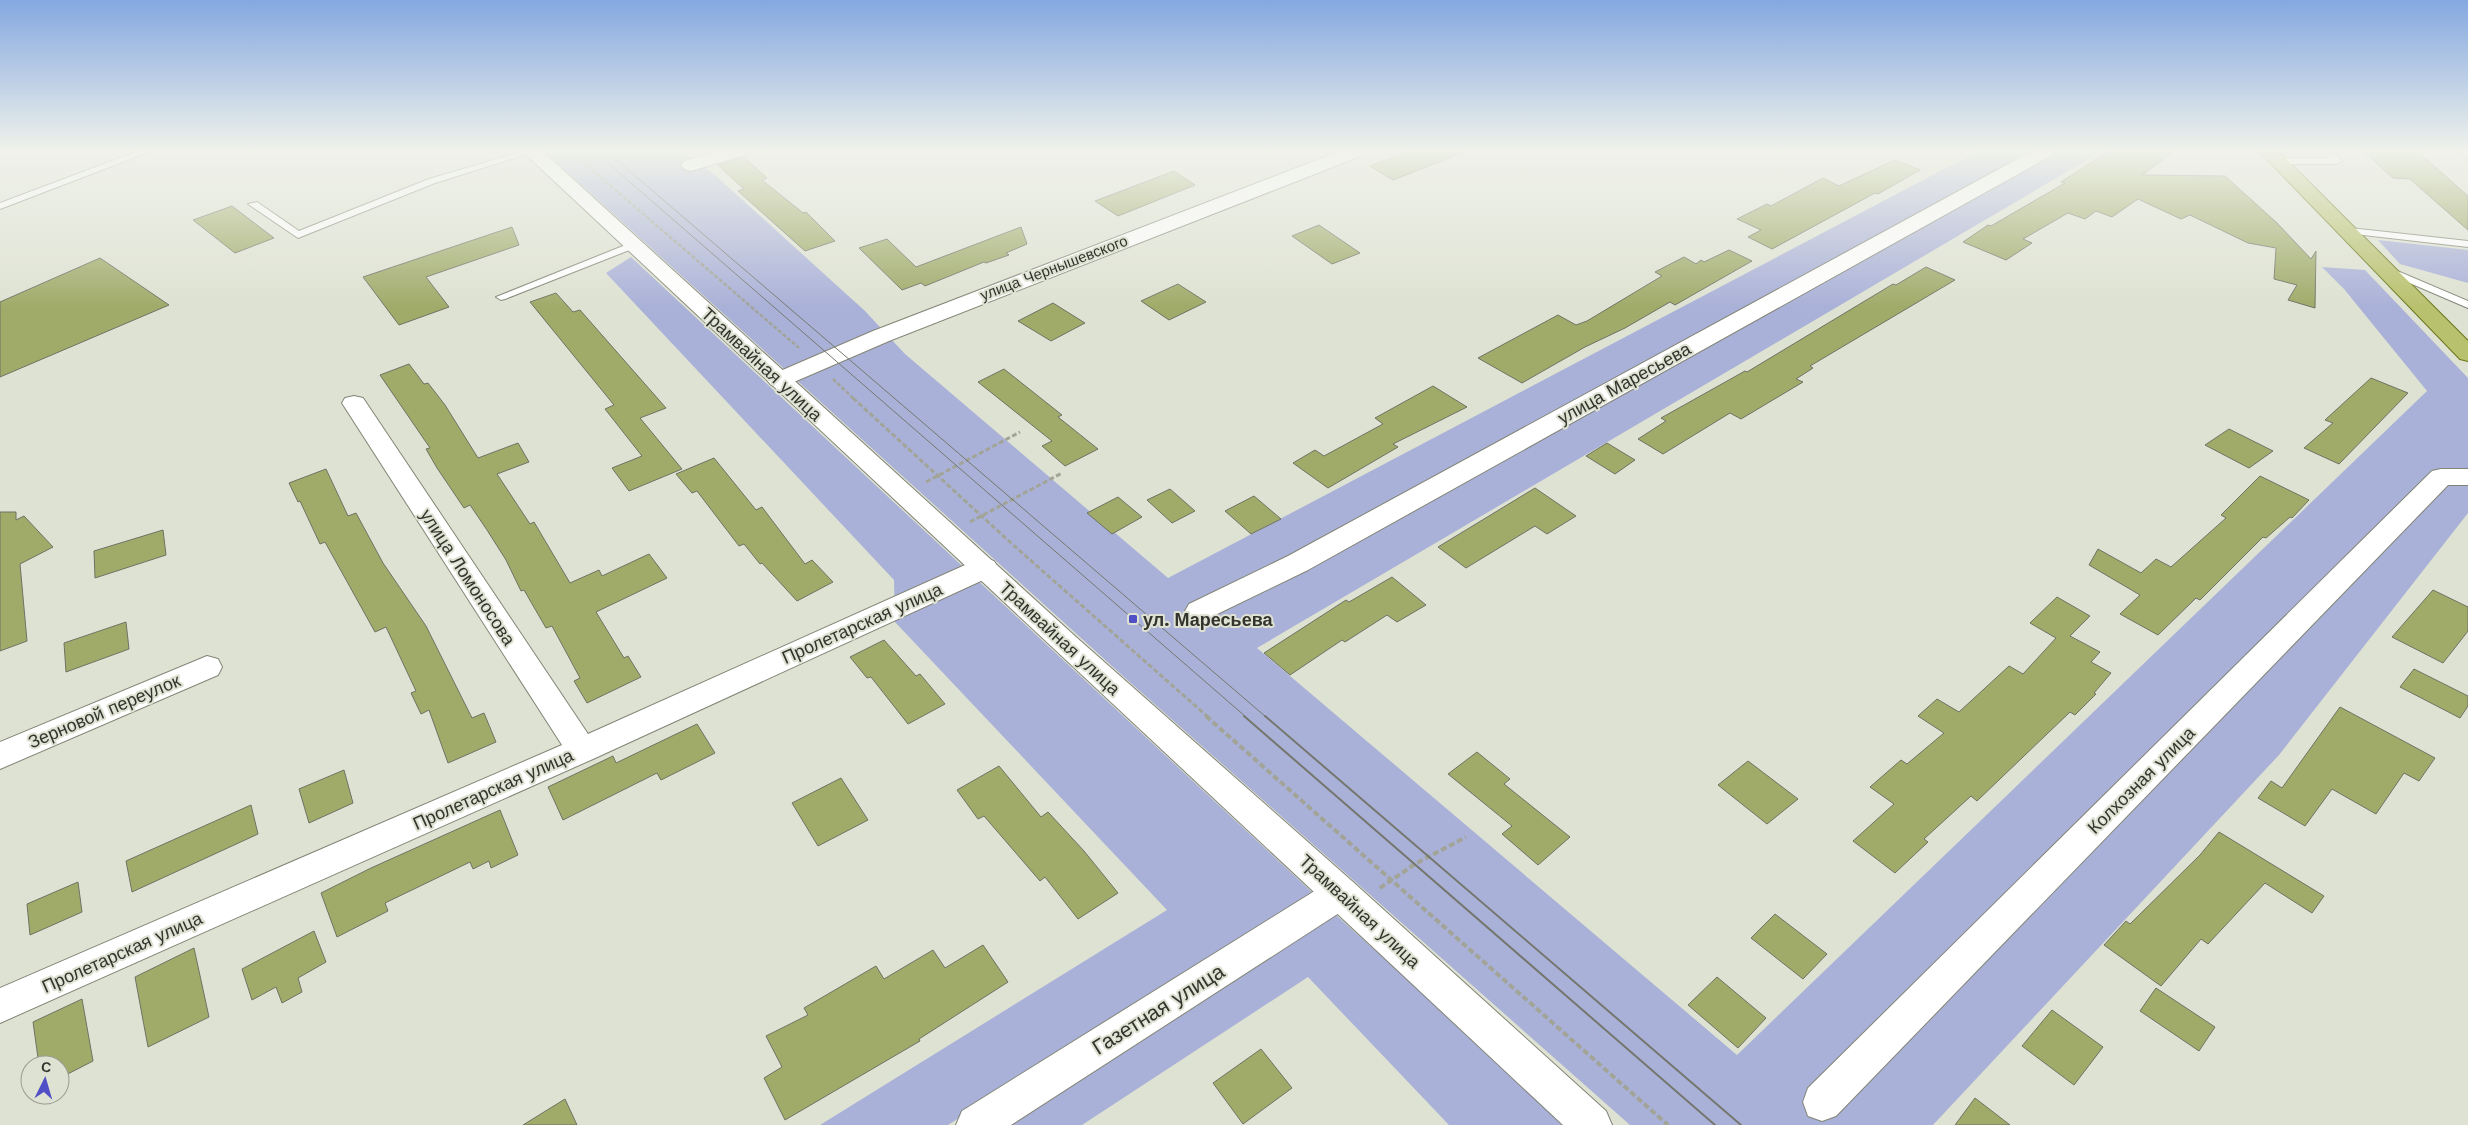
<svg xmlns="http://www.w3.org/2000/svg" width="2468" height="1125" font-family="'Work Sans',sans-serif">
  <style>
    .green { fill: #aab1d8 }
    .building { fill: #a0ab6a; stroke: #6f7264 }
    .lines { fill: none; stroke-linecap: round; stroke-linejoin: round }
    .service-casing { stroke: #828576; stroke-width: 2 }
    .minor-casing { stroke: #828576; stroke-width: 2 }
    .secondary-casing { stroke: #828576; stroke-width: 2 }
    .primary-casing { stroke: #6b7518; stroke-width: 2 }
    .path-far2 { stroke: #a1a497; stroke-width: 2.5; stroke-dasharray: 4 2; stroke-linecap: butt }
    .path-far1 { stroke: #a1a497; stroke-width: 3; stroke-dasharray: 5 2.5; stroke-linecap: butt }
    .path { stroke: #a1a497; stroke-width: 4; stroke-dasharray: 6 3; stroke-linecap: butt }
    .service { fill: #fff; fill-rule: evenodd }
    .minor { fill: #fff; fill-rule: evenodd }
    .secondary { fill: #fff; fill-rule: evenodd }
    .primary { fill: #b8c16d; fill-rule: evenodd }
    .tram-far1 { stroke: #75776e; stroke-width: 1 }
    .tram { stroke: #75776e; stroke-width: 2 }
    .poi-dot { fill: #504fc6; stroke: #dee2d2; stroke-width: 2 }
    .labels { text-anchor: middle; dominant-baseline: central; stroke-width: 4; stroke-linejoin: round; paint-order: stroke }
    .far-street-label { font-size: 15px; fill: #33342e; stroke: #dee2d2 }
    .street-label { font-size: 18px; fill: #33342e; stroke: #dee2d2 }
    .poi-label { font-size: 18px; font-weight: bold; fill: #33342e; stroke: #dee2d2; text-anchor: start }
    .near-street-label { font-size: 21px; fill: #33342e; stroke: #dee2d2 }
  </style>
  <rect width="100%" height="100%" fill="#dee2d2"/>
  <g class="green">
    <polygon points="543,150 679,150 715,175 865,311 905,354 1168,578 1980,150 2104,150 1257,648 1737,1055 2427,391 2344,289 2322,267 2365,270 2468,378 2468,513 2279,755 1933,1125 1630,1125 1124,677"/>
    <polygon points="2378,240 2468,250 2468,283 2400,264"/>
    <polygon points="631,257 1314,894 948,1125 820,1125 1167,910 895,622 894,580 606,273"/>
    <polygon points="1336,915 1568,1125 1449,1125 1308,977 1082,1125 1002,1125"/>
  </g>
  <g class="building">
    <polygon points="1412,150 1466,150 1467,151 1393,180 1370,166"/>
    <polygon points="2120,150 2176,150 2142,175 2225,176 2277,223 2311,259 2316,251 2315,308 2288,300 2297,285 2274,279 2276,248 2248,243 2190,215 2181,219 2138,199 2112,217 2096,211 2085,219 2068,213 2023,239 2032,243 2006,260 1963,242 1988,225 1991,226 2065,183 2061,182 2103,155"/>
    <polygon points="2362,150 2416,150 2468,196 2468,230 2410,179 2393,178"/>
    <polygon points="744,157 767,178 762,180 803,213 806,212 835,241 805,251 738,191 744,189 718,165"/>
    <polygon points="1895,160 1920,170 1878,194 1875,193 1772,249 1748,237 1761,230 1737,219 1767,204 1771,206 1823,178 1839,186"/>
    <polygon points="1174,171 1195,185 1118,216 1095,201"/>
    <polygon points="232,206 274,238 235,253 193,220"/>
    <polygon points="1319,225 1360,253 1332,264 1292,236"/>
    <polygon points="512,227 519,245 426,277 449,307 399,325 363,277"/>
    <polygon points="1021,227 1027,244 1006,253 1009,255 986,263 984,262 925,286 921,283 902,290 859,248 887,239 916,267"/>
    <polygon points="1729,250 1752,261 1675,305 1670,302 1625,328 1585,347 1522,383 1478,358 1558,315 1576,325 1587,321 1662,276 1655,272 1684,257 1696,264 1701,260 1704,262"/>
    <polygon points="100,258 169,305 0,377 0,302"/>
    <polygon points="1926,267 1955,280 1810,366 1813,368 1796,379 1803,382 1741,419 1730,413 1663,454 1638,439 1666,421 1661,418 1745,371 1747,372 1893,284 1896,285"/>
    <polygon points="1178,284 1206,302 1169,320 1141,301"/>
    <polygon points="556,293 573,312 580,310 666,408 640,418 682,469 629,491 612,468 642,456 605,409 614,405 530,302"/>
    <polygon points="1053,303 1085,323 1051,341 1018,321"/>
    <polygon points="409,364 424,384 428,383 445,405 478,458 518,443 529,462 497,474 530,524 534,522 570,583 599,570 602,576 649,554 667,578 596,612 624,658 628,656 641,677 587,703 574,681 580,678 552,626 546,628 524,590 521,591 506,560 487,530 470,505 464,508 437,468 426,449 430,448 380,375"/>
    <polygon points="1004,369 1062,415 1058,417 1098,449 1065,466 1042,446 1052,441 978,382"/>
    <polygon points="2371,378 2408,393 2339,464 2304,448 2333,423 2325,420"/>
    <polygon points="1433,386 1467,407 1393,444 1398,447 1328,488 1293,463 1315,450 1324,456 1383,424 1375,418"/>
    <polygon points="2229,429 2273,451 2249,468 2205,445"/>
    <polygon points="1607,443 1635,460 1615,474 1586,456"/>
    <polygon points="714,458 756,510 762,507 805,564 812,560 833,582 797,601 762,563 760,564 744,544 739,546 697,491 692,493 676,474"/>
    <polygon points="326,469 348,516 356,513 383,563 426,626 472,718 484,713 496,742 448,763 429,710 421,714 411,693 416,691 386,627 375,632 325,542 320,544 300,501 298,502 289,483"/>
    <polygon points="2260,476 2309,500 2292,518 2290,517 2266,538 2263,537 2200,600 2196,598 2158,635 2120,614 2140,595 2089,565 2098,549 2141,573 2156,559 2171,567 2226,518 2221,515"/>
    <polygon points="1535,488 1576,516 1547,534 1535,526 1466,568 1438,547"/>
    <polygon points="1170,489 1195,511 1172,523 1147,500"/>
    <polygon points="1254,496 1281,519 1251,534 1225,511"/>
    <polygon points="1118,497 1142,517 1112,534 1087,513"/>
    <polygon points="0,512 16,512 16,520 24,516 53,547 20,564 27,641 0,651"/>
    <polygon points="163,530 166,555 95,578 94,551"/>
    <polygon points="1392,577 1426,605 1397,622 1387,615 1345,642 1342,640 1290,675 1264,653 1346,600 1349,602"/>
    <polygon points="2433,590 2468,607 2468,631 2443,663 2392,637"/>
    <polygon points="2057,597 2090,616 2070,636 2100,652 2091,662 2111,673 2094,693 2096,694 2075,715 2070,712 1977,801 1971,796 1924,839 1928,842 1895,873 1853,841 1894,804 1870,787 1901,760 1907,764 1944,733 1918,716 1937,699 1959,712 2009,666 2023,674 2056,638 2030,623"/>
    <polygon points="126,622 129,649 66,672 64,643"/>
    <polygon points="884,640 916,676 920,674 945,704 908,724 871,677 867,678 850,657"/>
    <polygon points="2414,669 2468,696 2468,706 2460,718 2400,687"/>
    <polygon points="2340,707 2435,758 2419,781 2404,773 2376,814 2332,789 2305,826 2258,798 2271,781 2282,788"/>
    <polygon points="697,724 715,753 661,780 657,773 563,820 548,787 613,756 616,763"/>
    <polygon points="1477,752 1510,779 1504,784 1570,837 1538,865 1502,834 1512,826 1448,774"/>
    <polygon points="1748,761 1798,799 1767,824 1718,785"/>
    <polygon points="999,766 1041,817 1048,812 1084,851 1118,893 1078,919 1045,877 1040,881 984,816 978,819 957,790"/>
    <polygon points="344,770 353,803 309,823 299,789"/>
    <polygon points="841,778 868,820 818,846 792,803"/>
    <polygon points="251,805 258,834 132,892 126,861"/>
    <polygon points="500,810 518,855 491,868 489,861 473,869 470,862 385,903 388,911 337,937 321,893 371,868"/>
    <polygon points="2219,832 2324,896 2312,913 2265,883 2208,944 2201,939 2161,986 2104,945 2126,921 2130,924 2200,855"/>
    <polygon points="78,882 82,912 30,935 27,904"/>
    <polygon points="1775,914 1827,954 1803,979 1751,938"/>
    <polygon points="314,931 326,962 298,978 302,992 282,1003 276,987 252,1000 242,969"/>
    <polygon points="983,945 1008,982 919,1039 920,1041 785,1120 764,1078 782,1067 766,1036 808,1015 804,1008 876,966 884,979 933,950 945,968"/>
    <polygon points="194,948 209,1017 148,1047 135,977"/>
    <polygon points="1717,977 1766,1018 1738,1048 1688,1005"/>
    <polygon points="2156,988 2215,1027 2199,1051 2140,1011"/>
    <polygon points="82,999 93,1061 60,1078 60,1065 39,1065 33,1022"/>
    <polygon points="2052,1010 2103,1047 2074,1085 2022,1046"/>
    <polygon points="1261,1049 1292,1088 1243,1124 1213,1083"/>
    <polygon points="1975,1098 2010,1125 1955,1125"/>
    <polygon points="565,1099 577,1125 523,1125"/>
  </g>
  <g class="lines">
    <defs>
      <g id="service">
        <polygon points="141,150 154,150 0,209 0,203"/>
        <polygon points="527,150 537,151 435,183 298,238 248,204 257,202 299,231 429,179"/>
        <polygon points="2321,150 2331,150 2342,161 2337,164 2279,164 2274,161 2279,158 2329,158"/>
        <polygon points="2457,150 2468,151 2468,158"/>
        <polygon points="2350,228 2468,241 2468,247 2346,233 2346,229"/>
        <polygon points="633,242 637,243 637,247 505,299 501,300 496,297"/>
        <polygon points="2388,267 2468,301 2468,308 2384,272 2383,270"/>
      </g>
      <g id="minor">
        <polygon points="722,150 750,150 748,154 691,171 684,169 681,165 684,161"/>
        <polygon points="1343,150 1368,150 1366,154 889,341 787,385 779,387 771,385 767,380 771,375 873,331"/>
        <polygon points="2034,150 2056,150 2054,154 1308,570 1209,618 1199,621 1189,618 1185,611 1189,604 1288,556"/>
        <polygon points="354,396 363,398 588,734 974,561 984,558 994,561 998,568 994,575 593,759 0,1023 0,988 562,745 342,403 345,398"/>
        <polygon points="2441,469 2468,469 2468,485 2448,485 1836,1116 1822,1121 1808,1116 1803,1102 1808,1088 2432,471"/>
        <polygon points="207,656 218,659 222,667 218,675 0,769 0,742"/>
        <polygon points="1341,878 1353,882 1358,893 1353,904 1011,1125 956,1125 962,1111 1329,882"/>
      </g>
      <polygon id="secondary" points="521,150 541,150 1076,637 1353,882 1606,1111 1612,1125 1563,1125"/>
      <polygon id="primary" points="2258,150 2277,150 2468,341 2468,361 2460,359"/>
    </defs>
    <use href="#service" class="service-casing"/>
    <use href="#minor" class="minor-casing"/>
    <use href="#secondary" class="secondary-casing"/>
    <use href="#primary" class="primary-casing"/>
    <g class="path-far2">
      <polyline points="569,150 799,348"/>
      <polyline points="833,379 854,399"/>
    </g>
    <g class="path-far1">
      <polyline points="853,398 1011,543 1208,717"/>
      <polyline points="926,482 1020,432"/>
      <polyline points="970,522 1062,473"/>
    </g>
    <g class="path">
      <polyline points="1206,716 1668,1125"/>
      <polyline points="1380,888 1415,864 1466,837"/>
    </g>
    <use href="#service" class="service"/>
    <use href="#minor" class="minor"/>
    <use href="#secondary" class="secondary"/>
    <use href="#primary" class="primary"/>
    <g class="tram-far1">
      <polyline points="593,150 1246,717"/>
      <polyline points="605,150 1266,717"/>
    </g>
    <g class="tram">
      <polyline points="1244,716 1715,1125"/>
      <polyline points="1265,716 1741,1125"/>
    </g>
  </g>
  <linearGradient id="sky" x2="0" y2="1"><stop stop-color="#84a8e0"/><stop offset="0.49" stop-color="#f0f2eb"/><stop offset="1" stop-color="#f0f2eb" stop-opacity="0"/></linearGradient>
  <rect width="2468" height="307" fill="url(#sky)"/>
  <rect class="poi-dot" x="1128" y="614" width="10" height="10" rx="2.5"/>
  <g class="labels">
    <g class="far-street-label">
      <text transform="translate(1054 268) rotate(-21)">улица Чернышевского</text>
    </g>
    <g class="street-label">
      <text transform="translate(762 364) rotate(43)">Трамвайная улица</text>
      <text transform="translate(1624 383) rotate(-29)">улица Маресьева</text>
      <text transform="translate(468 577) rotate(57)">улица Ломоносова</text>
      <text transform="translate(862 623) rotate(-24)">Пролетарская улица</text>
      <text transform="translate(1060 638) rotate(43)">Трамвайная улица</text>
      <text transform="translate(104 711) rotate(-23)">Зерновой переулок</text>
      <text transform="translate(2141 780) rotate(-45)">Колхозная улица</text>
      <text transform="translate(493 789) rotate(-24)">Пролетарская улица</text>
      <text transform="translate(1360 911) rotate(43)">Трамвайная улица</text>
      <text transform="translate(122 952) rotate(-24)">Пролетарская улица</text>
    </g>
    <g class="poi-label">
      <text x="1143" y="619">ул. Маресьева</text>
    </g>
    <g class="near-street-label">
      <text transform="translate(1158 1009) rotate(-32)">Газетная улица</text>
    </g>
  </g>
  <g transform="translate(45 1080) rotate(5)"><circle r="24" fill="#dee2d2" stroke="#9a9c90"/>
  <path d="M0-4L9 19L0 12L-9 19Z" fill="#504fc6"/>
  <text y="-8" font-size="14" font-weight="bold" text-anchor="middle" fill="#33342e">С</text>
  </g>
</svg>
